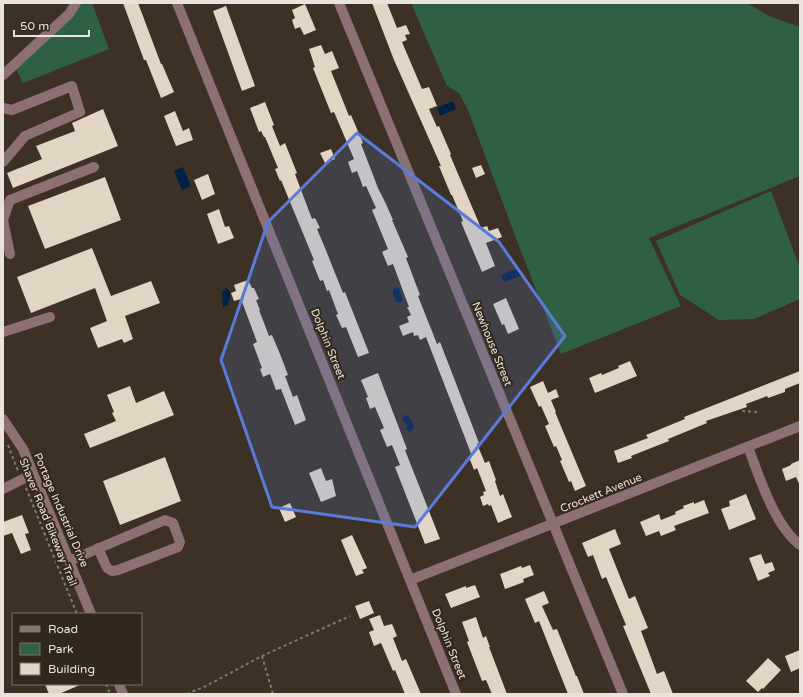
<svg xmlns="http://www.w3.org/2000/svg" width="803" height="697" font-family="'Varela Round',sans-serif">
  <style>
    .green { fill: #306044 }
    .water { fill: #002046 }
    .building { fill: #e2d5c4 }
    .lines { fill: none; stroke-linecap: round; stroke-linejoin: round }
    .path { stroke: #857c71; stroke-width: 2; stroke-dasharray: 3 3; stroke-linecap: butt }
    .minor { stroke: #8c7072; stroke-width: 10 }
    .marked { fill: #5a7bd9; fill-opacity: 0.2; stroke: #5a7bd9; stroke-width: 3; stroke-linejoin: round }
    .labels { text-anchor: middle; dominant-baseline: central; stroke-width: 4; stroke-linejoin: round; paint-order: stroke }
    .street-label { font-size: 11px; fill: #eae3db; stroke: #32271b }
  </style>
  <rect width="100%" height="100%" fill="#3c3124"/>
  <g class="green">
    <polygon points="80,3 92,3 109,49 23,83 16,69"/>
    <polygon points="411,3 747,3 771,17 800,27 800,176 649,238 681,306 561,354 519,246 468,110 459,93 447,86"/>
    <polygon points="771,191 800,268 800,299 754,319 719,320 680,295 656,241"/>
  </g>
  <g class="water">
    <polygon points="453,101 456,109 440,116 437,108"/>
    <polygon points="183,167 191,186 182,190 174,171"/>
    <polygon points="518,268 521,276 504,282 501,275"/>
    <path d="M225,288c8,2 5,11 3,17l-5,2 -1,-15 3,-2z"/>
    <polygon points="396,288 399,288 403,300 400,303 396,302 393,294 393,289"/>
    <path d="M405,415c8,3 7,7 9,13l-4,4 -3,-2v-6c-4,-2 -5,-4 -4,-8z"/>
  </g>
  <g class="building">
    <polygon points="123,3 138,3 161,64 162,64 174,92 161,98 146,60 144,60"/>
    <polygon points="372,3 387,3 397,28 406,25 410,34 405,35 407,40 402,42 422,89 429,87 437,106 429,109 437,127 439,126 451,154 450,155 481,228 487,226 489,231 498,228 502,237 486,243 495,266 482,272 461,222 463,221 452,195 451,195 439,166 441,166 394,60"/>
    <polygon points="305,4 316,30 304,35 300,27 295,29 292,20 295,18 292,10"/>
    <polygon points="226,6 255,86 242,91 213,11"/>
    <polygon points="321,45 325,54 332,51 339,68 331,71 349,116 351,115 363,143 361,144 378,188 386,204 393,220 392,220 408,257 406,258 420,295 418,296 437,344 440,342 479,443 477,444 485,463 489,461 496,480 495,481 500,496 503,494 512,517 498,523 491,505 489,506 488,504 483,506 480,497 484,495 483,492 486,491 477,468 474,470 469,457 472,456 426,337 420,340 418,335 414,336 413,332 403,336 399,326 409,322 407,317 411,315 407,307 409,307 393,264 388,266 382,252 388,249 372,210 376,208 366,186 363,187 357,171 352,173 348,162 354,159 334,112 331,113 313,68 315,67 309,49"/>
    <polygon points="265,102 274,125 272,126 280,146 285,143 297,173 295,174 312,219 315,218 320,228 317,229 325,248 343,293 345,292 369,353 358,357 346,327 342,328 336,315 338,314 329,290 327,291 323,280 320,281 312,261 314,260 281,180 280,181 275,169 278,168 265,137 264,137 261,131 259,132 250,108"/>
    <polygon points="103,109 118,146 13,188 7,173 42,159 36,146 75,131 72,123"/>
    <polygon points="175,111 183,131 189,128 193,140 176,146 164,116"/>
    <polygon points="331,149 335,159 325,163 320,153"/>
    <polygon points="481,165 485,174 476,178 472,168"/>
    <polygon points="208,174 215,194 202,200 194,180"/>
    <polygon points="105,177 121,220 45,249 28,206"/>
    <polygon points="219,209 225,227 229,226 234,238 218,244 207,214"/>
    <polygon points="92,248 111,296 151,281 160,303 125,316 133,339 124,343 122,339 98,348 90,328 107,321 95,288 31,313 17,277"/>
    <polygon points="248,280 252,288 254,288 259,299 256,300 260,310 259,310 269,336 272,335 280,354 288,375 285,376 293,397 297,395 306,420 295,425 281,389 276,390 270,374 263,377 260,369 262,368 253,344 257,342 241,299 234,301 231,293 236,291 234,285"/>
    <polygon points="506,298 519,329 508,334 504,324 502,325 493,304"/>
    <polygon points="630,361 637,376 595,393 589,378 601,373 602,375 619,368 618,366"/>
    <polygon points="800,371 800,383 785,389 785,392 768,398 767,396 746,404 747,407 706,421 707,423 668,439 669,441 631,456 632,458 618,463 614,451 648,438 646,435 685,419 684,417"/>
    <polygon points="378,373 407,449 405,450 440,539 425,544 395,467 400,465 392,445 387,447 380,430 384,428 375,407 370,409 366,398 368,397 361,380"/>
    <polygon points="543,381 548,393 556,389 559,397 551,400 556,412 555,412 586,486 575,491 571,481 569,482 560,461 562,460 556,446 554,447 545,426 549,424 541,406 539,407 530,387"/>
    <polygon points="130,386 136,403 164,391 174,415 90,448 84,434 116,421 112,413 114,412 107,395"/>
    <polygon points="165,457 181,501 120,525 103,481"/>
    <polygon points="800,460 800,486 796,477 786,481 782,469 791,465 791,464"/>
    <polygon points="321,468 326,481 332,479 336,496 321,502 309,473"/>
    <polygon points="746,494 756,519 729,530 721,509 730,506 729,501"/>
    <polygon points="704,500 709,513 674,526 676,530 661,536 659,531 646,536 640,522 659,514 661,520 676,514 675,512 684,508 683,506 694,502 694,504"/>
    <polygon points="290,503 296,517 285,522 279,508"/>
    <polygon points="22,515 29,533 25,534 31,550 21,554 12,533 3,536 3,522"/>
    <polygon points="615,529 621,544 609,549 629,599 635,596 648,628 641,631 657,674 664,671 673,694 651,694 623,626 626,625 606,577 602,579 593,555 588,557 582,543"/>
    <polygon points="352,535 367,568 362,570 364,573 356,576 341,540"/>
    <polygon points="761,554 765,564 772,562 775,570 768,573 770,576 758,581 749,558"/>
    <polygon points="530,565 534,575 523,579 524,582 505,589 500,574 521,566 522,568"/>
    <polygon points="475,585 480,597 451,608 445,594 466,586 466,588"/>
    <polygon points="544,591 549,603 542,606 553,630 557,629 576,676 577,676 584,694 568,694 539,621 535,623 525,599"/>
    <polygon points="369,601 374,613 360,619 355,606"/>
    <polygon points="380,615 384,626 392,624 397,636 393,638 402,661 406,659 421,694 405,694 395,670 393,671 381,643 374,646 369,632 374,630 369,619"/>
    <polygon points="476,617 483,638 486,636 490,647 489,647 507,694 492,694 486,680 482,681 467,642 469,641 462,622"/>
    <polygon points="800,650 800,668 791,672 785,656"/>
    <polygon points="768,658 781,670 763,689 762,688 758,692 746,681"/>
    <polygon points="45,684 82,684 59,694 49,694"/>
  </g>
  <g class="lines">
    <g class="path">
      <polyline points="742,411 758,412"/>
      <polyline points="8,445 18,471"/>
      <polyline points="26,488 77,614"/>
      <polyline points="262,656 273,694"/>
      <polyline points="106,684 110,694"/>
      <polyline points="187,694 206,686 262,656 350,616"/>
    </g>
    <g class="minor">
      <polyline points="177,3 456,694"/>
      <polyline points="339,3 623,694"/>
      <polyline points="3,75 69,14 76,3"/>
      <polyline points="3,108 12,110 72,86 80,112 25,136 3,162"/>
      <polyline points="10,254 3,220 10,200 94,167"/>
      <polyline points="3,332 50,317"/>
      <polyline points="3,419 23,449 91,614"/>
      <path d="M748,447c12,31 26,78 52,98"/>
      <polyline points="3,489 33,474"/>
      <polyline points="69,561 165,520 173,523 180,542 178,547 118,570 112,571 107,568 98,548"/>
      <polyline points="410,580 800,426"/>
      <polyline points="119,684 123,694"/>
    </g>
  </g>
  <path class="marked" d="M357,133l142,109 66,94 -150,191 -143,-20 -51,-147 47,-138z"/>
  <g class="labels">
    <g class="street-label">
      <text transform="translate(328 344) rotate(68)">Dolphin Street</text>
      <text transform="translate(492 344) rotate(68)">Newhouse Street</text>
      <text transform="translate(601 493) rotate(-22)">Crockett Avenue</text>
      <text transform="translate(61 510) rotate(67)">Portage Industrial Drive</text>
      <text transform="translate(48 522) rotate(68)">Shaver Road Bikeway Trail</text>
      <text transform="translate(449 644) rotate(68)">Dolphin Street</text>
    </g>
  </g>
  <rect width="803" height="697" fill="none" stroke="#eae3db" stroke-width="8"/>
  <rect x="12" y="613" width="130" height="72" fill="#32271b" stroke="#7c7268"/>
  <rect x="20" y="626" width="20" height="6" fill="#8c7072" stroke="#7c7268"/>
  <text x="48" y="633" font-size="12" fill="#eae3db">Road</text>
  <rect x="20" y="643" width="20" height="12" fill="#306044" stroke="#7c7268"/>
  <text x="48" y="653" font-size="12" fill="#eae3db">Park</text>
  <rect x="20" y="663" width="20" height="12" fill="#e2d5c4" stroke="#7c7268"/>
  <text x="48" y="673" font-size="12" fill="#eae3db">Building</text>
  <path d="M14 30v6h75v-6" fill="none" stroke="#eae3db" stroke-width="2"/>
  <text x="20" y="30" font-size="12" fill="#eae3db" stroke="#32271b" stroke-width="3" paint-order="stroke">50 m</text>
</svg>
